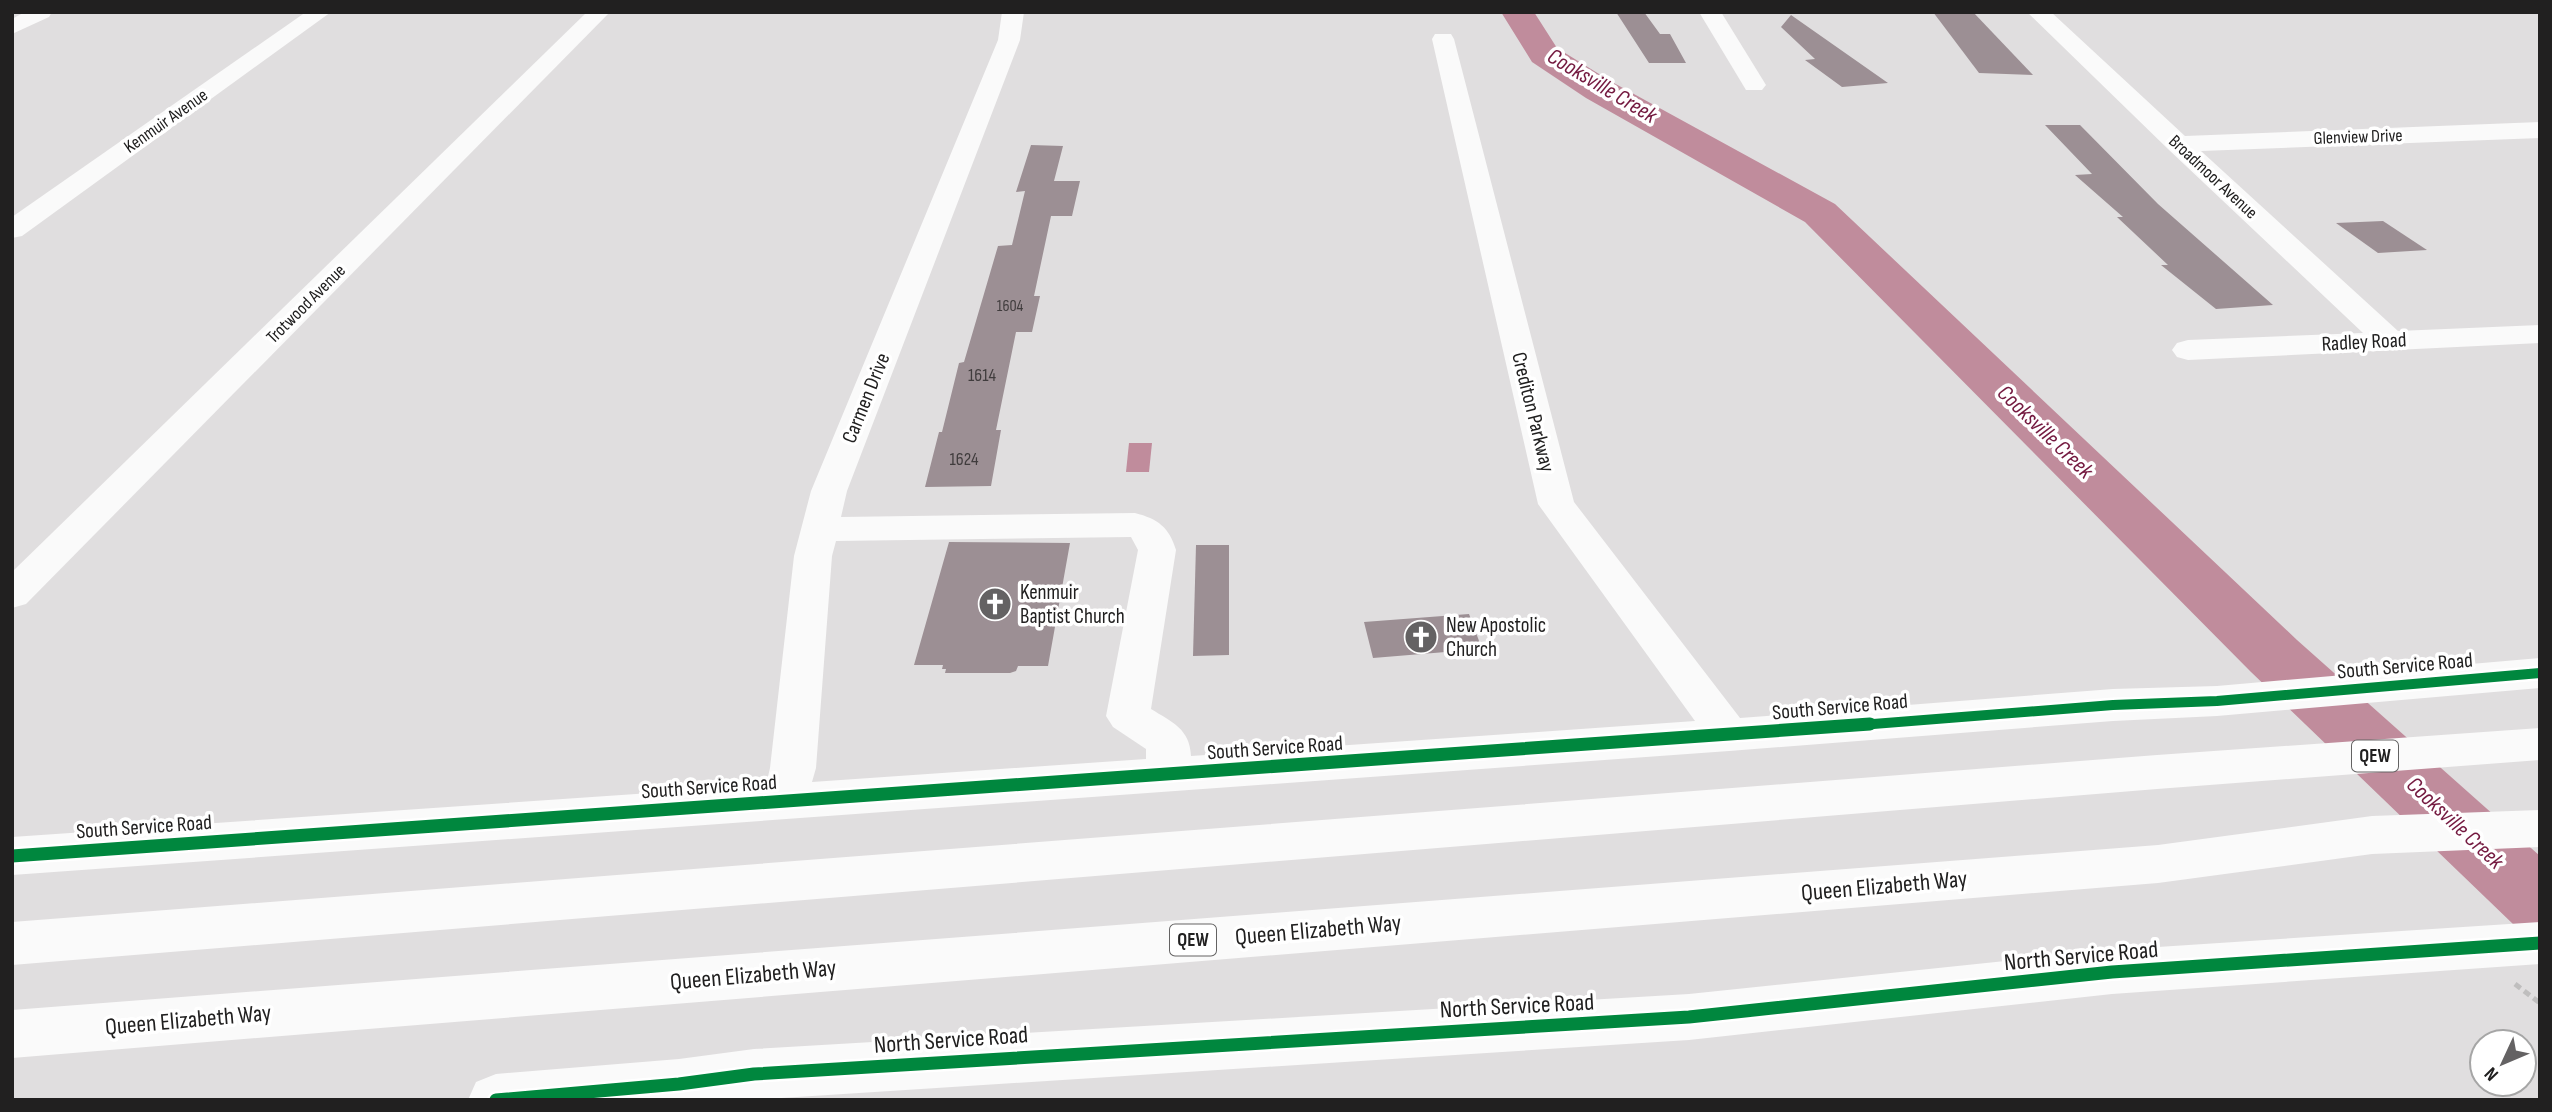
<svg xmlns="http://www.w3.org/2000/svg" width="2552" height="1112" font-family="'Sofia Sans Condensed',sans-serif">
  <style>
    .water { fill: #c08c9c }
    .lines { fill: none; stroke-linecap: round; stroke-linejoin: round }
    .river { fill: #c08c9c; fill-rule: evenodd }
    .building { fill: #9c8f94 }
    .path { stroke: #bfbebe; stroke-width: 5; stroke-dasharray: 7 4.5; stroke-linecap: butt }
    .minor { fill: #fafafa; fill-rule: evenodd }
    .highway { fill: #fafafa; fill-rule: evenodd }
    .cycleway-far1-casing { stroke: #fff; stroke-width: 15 }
    .cycleway-casing { stroke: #fff; stroke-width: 18 }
    .cycleway-far1 { stroke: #00873e; stroke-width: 10 }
    .cycleway { stroke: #00873e; stroke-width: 13 }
    .labels { text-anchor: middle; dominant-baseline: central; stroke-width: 7; stroke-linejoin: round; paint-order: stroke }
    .far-number-label { font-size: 16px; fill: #403c3d }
    .far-street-label { font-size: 18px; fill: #212020; stroke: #fff }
    .number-label { font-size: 18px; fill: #403c3d }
    .shield { fill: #fff; stroke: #646363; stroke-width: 2 }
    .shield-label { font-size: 19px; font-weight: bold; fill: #212020 }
    .street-label { font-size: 21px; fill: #212020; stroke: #fff }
    .poi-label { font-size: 21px; fill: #212020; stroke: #fff; text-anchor: start }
    .water-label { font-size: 23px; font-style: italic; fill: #741a40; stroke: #fff }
    .near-street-label { font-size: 24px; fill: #212020; stroke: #fff }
  </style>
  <rect width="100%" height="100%" fill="#e0dedf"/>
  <polygon class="water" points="1129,443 1152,443 1149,472 1126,472"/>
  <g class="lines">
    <polygon class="river" points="1501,12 1534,12 1557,48 1612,82 1835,204 2297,640 2540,856 2540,933 2513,924 2251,672 1805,222 1586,98 1532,62"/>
  </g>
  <g class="building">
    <polygon points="1616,12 1644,12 1660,34 1670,34 1686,63 1649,63"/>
    <polygon points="1933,12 1973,12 2033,75 1979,73"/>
    <polygon points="1791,15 1888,83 1842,87 1805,60 1815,59 1781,27"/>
    <polygon points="2045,125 2080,125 2158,204 2273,305 2216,309 2161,265 2168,265 2117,217 2123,217 2075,175 2092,174"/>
    <polygon points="1031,145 1063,146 1054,181 1080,181 1072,216 1051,216 1034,296 1040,296 1032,332 1016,332 996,430 1001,430 991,486 925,487 939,432 942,432 959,363 964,362 998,246 1012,245 1025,191 1016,192"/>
    <polygon points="2383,221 2427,250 2378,253 2336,223"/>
    <polygon points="949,542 1070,543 1048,666 1018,666 1016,671 1010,673 945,673 946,669 942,669 943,665 914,665"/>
    <polygon points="1196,545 1229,545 1229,655 1193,656"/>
    <polygon points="1469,614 1482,649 1373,658 1364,622"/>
  </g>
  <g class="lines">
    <polyline class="path" points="2515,984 2540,1003"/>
    <g class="minor">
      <polygon points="25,12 52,12 49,17 12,34 12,19"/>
      <polygon points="306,12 331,12 22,236 12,238 12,217"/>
      <polygon points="587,12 610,12 26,604 12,608 12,572"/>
      <path d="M1002,12h22l-4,28 -173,451 -6,26 294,-4c23,6 34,14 41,37l-25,159c21,13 39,20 40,47l504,-35 -157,-217 -106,-465 3,-5h16l3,5 120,463 166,216 373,-29 104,-3 323,-28v30l-323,28 -104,5 -384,30 -1717,124v-38l754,-52 4,-17 24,-212 17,-65 187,-451zM1131,537l7,13 -32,166 7,11 33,22v10l-334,23 4,-14 16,-212 4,-15z"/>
      <polygon points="1699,12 1721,12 1766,85 1762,90 1746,90"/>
      <polygon points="2027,12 2051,12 2185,136 2540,122 2540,138 2201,151 2398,331 2540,325 2540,343 2188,360 2177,357 2172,350 2177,343 2188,340 2363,333 2168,149"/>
      <polygon points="2540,922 2540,964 2112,994 1689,1040 749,1100 468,1100 476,1082 496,1074 679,1059 754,1049 1689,994 2112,950"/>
    </g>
    <g class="highway">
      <polygon points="2540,728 2540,760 2157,789 12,965 12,922 2157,755"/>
      <polygon points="2540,810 2540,847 2372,854 2158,883 12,1058 12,1010 2158,845 2372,816"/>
    </g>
    <defs>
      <polyline id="cycleway-far1" points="1848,726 2113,705 2217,701 2540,673"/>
      <g id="cycleway">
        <polyline points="12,856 1870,724"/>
        <polyline points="496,1100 679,1084 754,1074 1689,1017 2112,972 2540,943"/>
      </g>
    </defs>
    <use href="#cycleway-far1" class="cycleway-far1-casing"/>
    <use href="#cycleway" class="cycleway-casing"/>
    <use href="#cycleway-far1" class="cycleway-far1"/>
    <use href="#cycleway" class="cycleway"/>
  </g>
  <defs>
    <symbol id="church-disc" viewBox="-11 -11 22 22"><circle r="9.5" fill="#646263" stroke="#fff"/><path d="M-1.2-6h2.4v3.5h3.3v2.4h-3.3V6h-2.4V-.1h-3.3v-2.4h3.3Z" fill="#fff"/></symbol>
  </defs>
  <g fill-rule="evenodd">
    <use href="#church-disc" x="976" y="585" width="38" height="38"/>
    <use href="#church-disc" x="1402" y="618" width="38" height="38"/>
  </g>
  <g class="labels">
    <g class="far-number-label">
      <text x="1010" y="306">1604</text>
    </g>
    <g class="far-street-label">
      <text transform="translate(166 121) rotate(-35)">Kenmuir Avenue</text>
      <text transform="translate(2358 137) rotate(-2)">Glenview Drive</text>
      <text transform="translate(2213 177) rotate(43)">Broadmoor Avenue</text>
      <text transform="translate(306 304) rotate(-45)">Trotwood Avenue</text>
    </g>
    <g class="number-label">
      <text x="982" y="375">1614</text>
      <text x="964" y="459">1624</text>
    </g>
    <g class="shield">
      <rect x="2352" y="740.5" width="46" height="31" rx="5"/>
      <rect x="1170" y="924.5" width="46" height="31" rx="5"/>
    </g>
    <g class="shield-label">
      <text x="2375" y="756">QEW</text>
      <text x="1193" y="940">QEW</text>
    </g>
    <g class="street-label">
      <text transform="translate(2364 342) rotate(-3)">Radley Road</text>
      <text transform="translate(866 398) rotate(-68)">Carmen Drive</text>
      <text transform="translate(1533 412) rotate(76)">Crediton Parkway</text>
      <text transform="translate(2405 666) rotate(-5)">South Service Road</text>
      <text transform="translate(1840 707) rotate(-5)">South Service Road</text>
      <text transform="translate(1275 748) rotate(-4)">South Service Road</text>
      <text transform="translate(709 787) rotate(-4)">South Service Road</text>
      <text transform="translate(144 827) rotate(-4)">South Service Road</text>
    </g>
    <g class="poi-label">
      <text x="1020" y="592">Kenmuir<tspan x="1020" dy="24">Baptist Church</tspan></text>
      <text x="1446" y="625">New Apostolic<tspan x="1446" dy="24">Church</tspan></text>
    </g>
    <g class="water-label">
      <text transform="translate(1602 86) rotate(31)">Cooksville Creek</text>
      <text transform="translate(2045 432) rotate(44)">Cooksville Creek</text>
      <text transform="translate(2455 823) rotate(43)">Cooksville Creek</text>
    </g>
    <g class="near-street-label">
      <text transform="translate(1884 886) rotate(-5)">Queen Elizabeth Way</text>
      <text transform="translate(1318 930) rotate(-5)">Queen Elizabeth Way</text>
      <text transform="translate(2081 956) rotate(-5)">North Service Road</text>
      <text transform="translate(753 975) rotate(-5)">Queen Elizabeth Way</text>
      <text transform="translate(1517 1006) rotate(-3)">North Service Road</text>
      <text transform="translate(188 1020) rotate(-5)">Queen Elizabeth Way</text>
      <text transform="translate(951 1040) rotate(-4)">North Service Road</text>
    </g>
  </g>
  <rect width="2552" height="1112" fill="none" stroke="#212020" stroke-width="28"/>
  <g transform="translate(2503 1063) rotate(226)"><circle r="33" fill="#ffffff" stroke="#a6a6a6" stroke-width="2"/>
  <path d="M0-5L12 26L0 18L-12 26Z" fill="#646263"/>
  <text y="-10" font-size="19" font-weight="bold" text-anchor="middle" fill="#212020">N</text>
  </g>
</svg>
